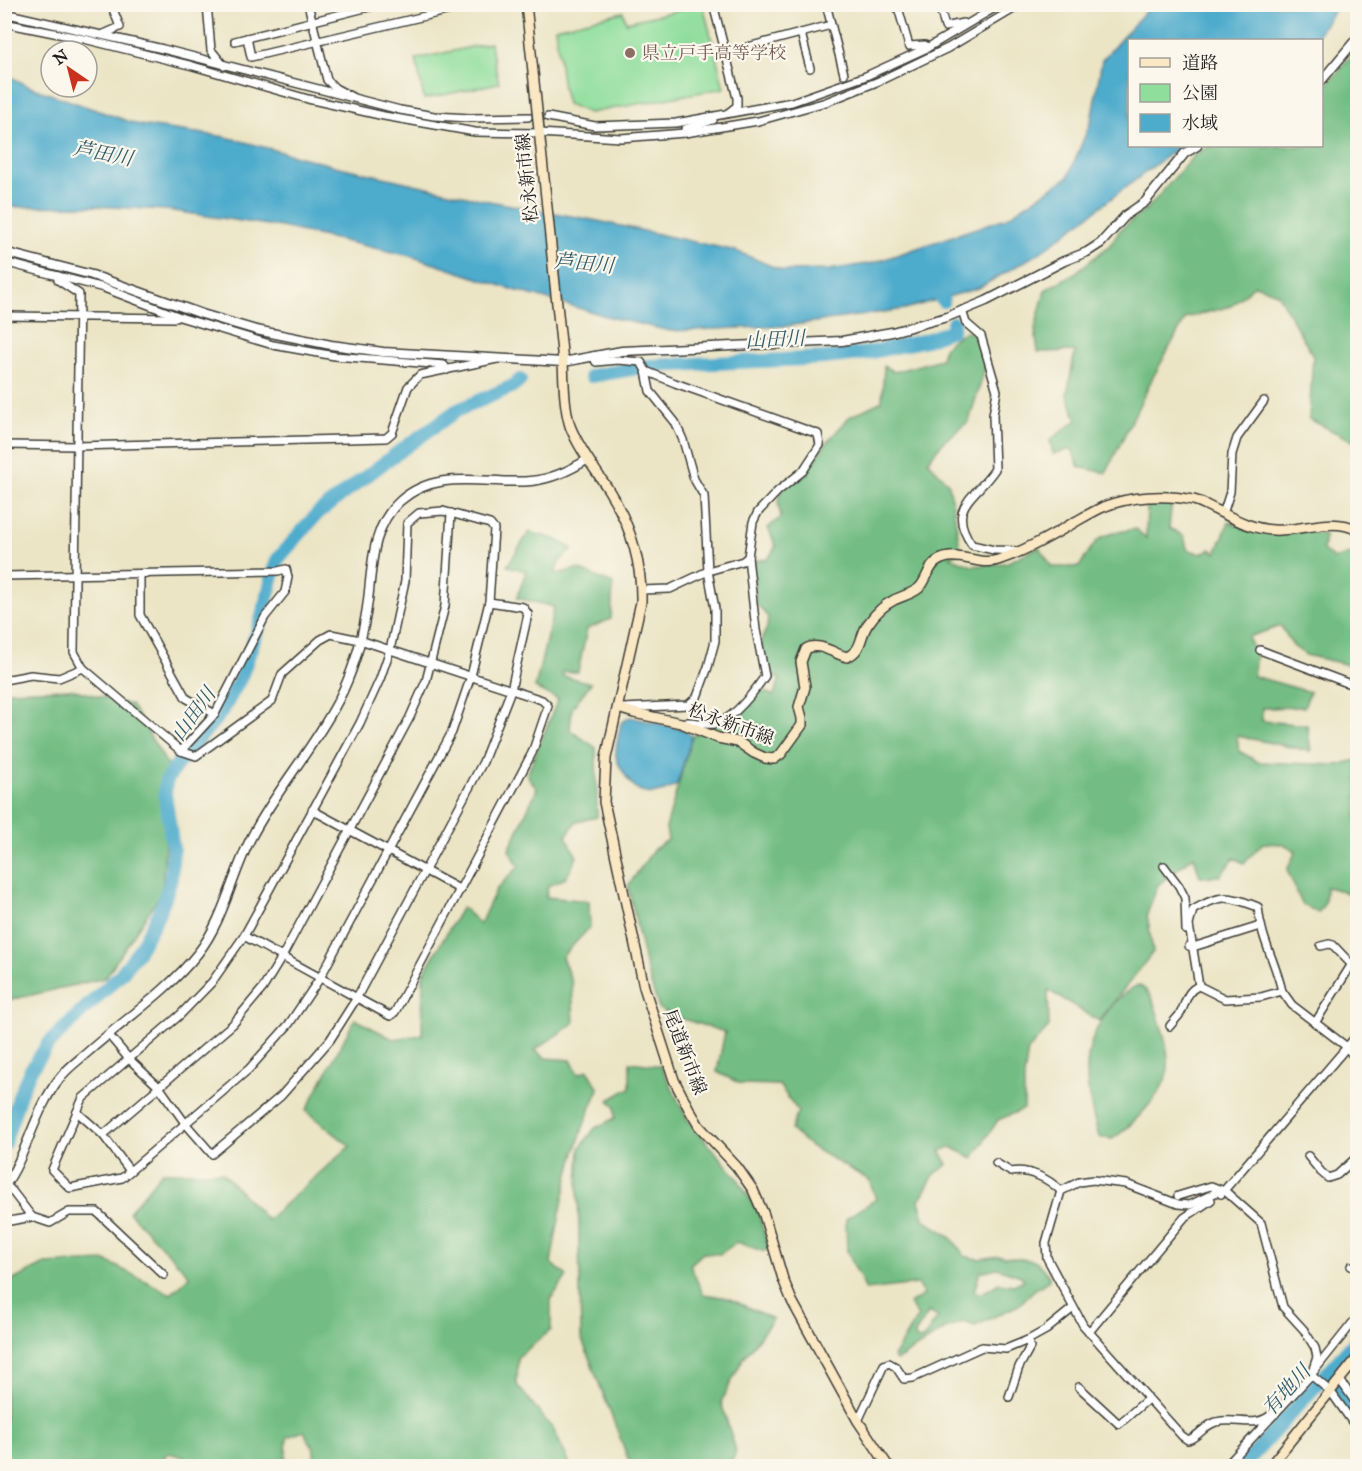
<svg xmlns="http://www.w3.org/2000/svg" width="1362" height="1471" font-family="'IM FELL Great Primer','Noto Serif JP',serif">
  <style>
    .green { fill: #8fde9c; stroke: #567d5c; stroke-width: 1.5 }
    .forest { fill: #73bd84; stroke: #486c50; stroke-width: 1.5; fill-rule: evenodd }
    .water { fill: #4dabcc; stroke: #346474; stroke-width: 1.5 }
    .lines { fill: none; stroke-linecap: round; stroke-linejoin: round }
    .river { stroke: #4dabcc; stroke-width: 14 }
    .minor-casing { stroke: #3b3a35; stroke-width: 10 }
    .tertiary-casing { stroke: #3b3a35; stroke-width: 11 }
    .secondary-casing { stroke: #3b3a35; stroke-width: 12 }
    .minor { stroke: #fff; stroke-width: 7 }
    .tertiary { stroke: #fff; stroke-width: 8 }
    .secondary { stroke: #fae7c3; stroke-width: 9 }
    .education-dot { fill: #8d6e63; stroke: #fbf7ec; stroke-width: 2 }
    .labels { text-anchor: middle; dominant-baseline: central; stroke-width: 4.5; stroke-linejoin: round; paint-order: stroke }
    .education-label { font-size: 18px; fill: #785e54; stroke: #fbf7ec; text-anchor: start }
    .street-label { font-size: 18px; fill: #1c1c1c; stroke: #fbf7ec }
    .water-label { font-size: 20px; font-style: italic; fill: #325c6b; stroke: #fbf7ec }
  </style>
  <rect width="100%" height="100%" fill="#fbf7ec"/>
  <filter id="ink" filterUnits="userSpaceOnUse"><feTurbulence type="fractalNoise" baseFrequency=".0167" numOctaves="2"/><feDisplacementMap in="SourceGraphic" scale="12" xChannelSelector="R" yChannelSelector="G"/><feConvolveMatrix kernelMatrix="1 2 1 2 8 2 1 2 1" color-interpolation-filters="sRGB"/></filter>
  <filter id="wash" filterUnits="userSpaceOnUse"><feTurbulence type="fractalNoise" baseFrequency=".008" numOctaves="4" result="noise"/><feDisplacementMap in="SourceGraphic" scale="24" xChannelSelector="R" yChannelSelector="G"/><feGaussianBlur stdDeviation="1.35" result="paint"/><feColorMatrix in="noise" values="0 0 0 0 0 0 0 0 0 0 0 0 0 0 0 0 0 1.4 0 .05"/><feComposite in="paint" operator="in"/></filter>
  <g filter="url(#wash)">
    <rect width="100%" height="100%" fill="#ebe4c5"/>
    <g class="green">
      <polygon points="703,5 724,88 589,113 567,104 563,89 555,28 623,12 626,22"/>
      <polygon points="490,43 499,83 424,99 416,59"/>
    </g>
    <g class="forest">
      <polygon points="1357,48 1358,124 1355,134 1358,155 1357,443 1309,419 1313,356 1277,293 1255,285 1231,306 1186,318 1152,379 1106,473 1079,467 1072,449 1053,454 1050,440 1077,420 1067,395 1075,351 1038,352 1035,329 1045,290 1075,273 1110,245 1120,230 1149,207 1195,154 1210,146 1322,146 1322,91"/>
      <path d="M966,331l9,4 11,30 -17,56 -26,21 -15,19 21,23 12,68 -11,5 22,9 34,-3 33,-16 13,20h27c21,-33 19,-32 57,-38l10,9 1,-35 25,-3 -3,28 15,8 3,13 14,5 9,-5 6,4 13,-31 28,11 19,1 31,-4 18,5 -2,15 11,9 20,-6 3,5v109l-51,-12 -13,-9 -12,-20 -33,11 8,18 -3,21 57,16 -6,15 -42,1v13l45,4 4,26 -74,-15 2,15 19,11 79,3 20,-5v138l-14,-7 -17,-4 -1,16 -7,10 -16,-9 -15,-34 9,-19 -12,-7 -21,-1 -19,20 -10,-5 -14,18 -20,1 -6,-21 -36,29 -11,29 6,38 -54,69 -51,-31 1,37 -21,23 -4,27v32l-26,11 -25,38 -22,-11 -11,4 8,13 -14,11 -15,26 6,20c19,11 28,15 39,35l15,3 20,-3 37,5 14,16 -1,3 -16,11 -14,14 -44,21 -11,-4 -19,7 -49,32 -3,-4 25,-41 -9,-12 15,-9 -7,-11 -51,6 -19,-39 -1,-32 30,-20 -7,-19 -59,-34 -19,-16 7,-19 -19,-26 -38,-1 -24,-12 8,-40 -42,-13 -24,-10 -13,-41 -18,-82 26,-37 14,-9 -2,-12 26,-92 43,-20 27,-26 11,6 7,-17 -14,-6 -6,-31 7,-14 1,-11 -12,-14 -4,-42 16,-2 8,-13 -8,-18 13,-11 -3,-13 3,-13 27,-22 16,-23 25,-29 33,-16 2,-35 10,6 47,-13c1,-15 13,-21 25,-28zM997,1268l24,8 3,4 -10,5 -15,-2 -18,11 -7,-3 6,-19zM929,1312l9,5 -14,21 -4,2 -4,-1 -1,-5z"/>
      <path d="M529,532l28,8 15,9 -13,13 -4,12 23,-5 35,15 -2,35 -24,10 -9,43h-16l1,4 28,7 -19,25 -2,22 26,18 1,69 -21,5 -10,14 11,21 -11,21 -18,8 -2,11 43,4 1,26 -28,30 10,26 2,40 -39,27 11,8 25,2 7,14 10,-4 11,19c-26,54 -38,115 -48,174l16,13 -16,23v31l-33,27 -1,28 36,44 18,37h-256l-1,-16 -10,-19 -17,6 -2,29h-100l-1,-9 -16,-4 -7,8 -12,5h-144v-182l40,-20 61,-3 65,33 19,-18 -61,-64 33,-40h60l45,48 83,-74 -44,-35 49,-92 38,20 29,-4 1,-61 39,-67 18,17 16,-34 23,-24 -10,-16 28,-61 -10,-14 31,-76 -23,-11 19,-81 -37,-9 9,-27 -19,-5z"/>
      <polygon points="71,689 131,705 170,769 162,892 105,978 5,1001 4,691"/>
      <path d="M1138,985c13,5 17,21 21,34 5,16 10,32 9,49 -1,23 -38,60 -56,71l-13,-2c-13,-47 -22,-83 8,-125 9,-12 18,-21 31,-27z"/>
      <polygon points="630,1062 661,1066 687,1119 738,1179 758,1212 769,1250 762,1251 737,1242 720,1254 703,1253 690,1265 703,1294 728,1298 773,1319 743,1359 721,1402 736,1451 730,1466 631,1466 581,1337 578,1185 580,1148 595,1128 615,1118 615,1107 609,1100 630,1088"/>
    </g>
    <g class="water">
      <polygon points="1151,5 1338,5 1314,40 1130,40 1130,146 1180,146 1041,252 979,288 905,309 787,326 670,331 617,319 514,290 410,256 281,227 166,210 93,206 5,207 4,73 30,87 139,125 226,137 335,166 489,201 598,221 736,251 783,271 829,270 873,263 1006,218 1068,177 1091,121 1102,60"/>
      <path d="M630,717l52,12 10,7 -15,49c-20,11 -36,14 -50,-7 -4,-6 -9,-13 -11,-21 -1,-10 3,-23 5,-34z"/>
    </g>
    <g class="lines">
      <g class="river">
        <polyline points="932,283 943,301"/>
        <polyline points="591,376 649,366 825,358 868,353 926,340 952,330 953,323"/>
        <polyline points="4,1144 21,1091 30,1071 49,1043 121,974 137,953 154,923 165,898 171,878 173,849 165,794 166,782 175,767 223,710 241,677 262,617 277,560 318,513 393,456 456,411 511,387 520,380"/>
        <polyline points="1329,1375 1358,1416"/>
        <polyline points="1243,1466 1358,1339"/>
      </g>
    </g>
  </g>
  <g filter="url(#ink)">
    <g class="lines">
      <defs>
        <g id="minor">
          <polyline points="207,4 211,50 224,66"/>
          <polyline points="308,4 327,80 335,88 352,97"/>
          <polyline points="713,4 737,98 737,106 728,113"/>
          <polyline points="826,4 844,74"/>
          <polyline points="897,4 909,46 925,45 927,48"/>
          <polyline points="939,4 945,27 963,23"/>
          <polyline points="4,13 163,49 400,110 434,116 470,118 528,117"/>
          <polyline points="4,23 84,39 193,66 308,99 384,116 475,132 539,133 621,138 685,133 758,121 826,102 879,81 948,48 1022,4"/>
          <polyline points="801,33 810,68"/>
          <polyline points="104,34 120,27 111,4"/>
          <polyline points="247,38 251,57 476,4"/>
          <polyline points="235,41 381,4"/>
          <polyline points="725,53 831,25"/>
          <polyline points="548,117 595,126 676,123 792,102 866,76 927,48 1001,4"/>
          <polyline points="685,133 685,129 713,120"/>
          <polyline points="4,262 104,288 183,318 273,345 335,356 444,365 447,370"/>
          <polyline points="58,276 58,280 79,294 74,652 83,668 181,751 196,756 272,701 282,674 320,640 331,634 360,640 542,700 548,706 532,753 395,1012 390,1016 244,936"/>
          <path d="M962,310l4,13 15,13 16,55 -4,24 2,54c-19,29 -50,37 -23,76l22,5 24,1"/>
          <polyline points="4,316 176,318"/>
          <polyline points="593,356 596,362 618,360 641,362 646,371 650,391 675,422 683,440 694,479 704,496 708,571 715,609 715,641 708,667 697,697 688,705 623,708"/>
          <polyline points="4,445 77,446 386,438 392,433 408,387 420,375 497,359"/>
          <polygon points="443,511 490,524 494,529 489,602 471,676 452,732 320,978 289,1024 249,1069 122,1178 70,1188 52,1170 83,1098 180,1015 212,982 244,936 360,723 380,679 390,650 405,581 407,523 419,513"/>
          <polyline points="1223,514 1230,492 1232,454 1237,438 1264,401"/>
          <polyline points="140,574 140,615 186,698 215,714"/>
          <polyline points="4,576 278,571 286,569 288,577 285,592 265,617 215,714 181,751"/>
          <polyline points="641,590 670,589 708,571 743,561 748,557 753,522 758,512 778,491 803,471 820,445 818,434 675,383 646,371"/>
          <polyline points="1260,650 1358,687"/>
          <polyline points="4,680 31,675 59,678 83,668"/>
          <path d="M681,723c11,-4 21,3 33,1 19,-4 40,-32 51,-48l-9,-46 -8,-73"/>
          <polyline points="312,810 461,890"/>
          <polyline points="1164,866 1179,886 1185,898 1186,930"/>
          <polyline points="1189,946 1193,947 1260,926"/>
          <polyline points="1321,946 1329,944 1333,945 1352,965"/>
          <path d="M1282,991c-7,-31 -21,-51 -24,-84 -31,-12 -37,-13 -65,3l-4,15 10,61 26,13 36,-2 21,-6 10,14 55,42 11,16"/>
          <polyline points="1315,1023 1350,967 1358,962"/>
          <path d="M1170,1026c3,-4 7,-8 10,-12 6,-10 6,-24 19,-28"/>
          <polyline points="108,1034 129,1059 160,1088 185,1123 212,1154 281,1096 330,1040 356,999 483,762 511,690 528,614 523,607 489,602"/>
          <polyline points="77,1112 103,1135 130,1171"/>
          <polyline points="103,1135 233,1024 263,988 282,957 410,717 426,681 445,606 451,513"/>
          <polyline points="1308,1156 1321,1172 1328,1178 1337,1175 1358,1156"/>
          <path d="M996,1163l15,9c17,-4 38,7 50,19"/>
          <polyline points="6,1185 12,1191 32,1217"/>
          <polyline points="1221,1194 1358,1034"/>
          <polyline points="1178,1196 1211,1186 1221,1190"/>
          <polyline points="4,1222 32,1217 50,1223 69,1212 97,1212 164,1275"/>
          <polyline points="1351,1266 1358,1270"/>
          <polyline points="1089,1332 1184,1218 1211,1200"/>
          <polyline points="1340,1380 1358,1406"/>
          <polyline points="1079,1387 1119,1424 1148,1399"/>
          <polyline points="1009,1397 1019,1367 1030,1347 1028,1340"/>
          <path d="M1275,1414h-3c-16,15 -35,3 -56,8 -13,4 -16,14 -28,18l-6,-4 -99,-111 -36,-67 -1,-15 15,-52 18,-9 14,-2 33,4 52,20 12,1 31,-15 4,1 36,32 22,84 21,23 11,18 2,9 -6,18 20,17 27,38"/>
          <polyline points="858,1421 884,1365 889,1363 896,1367 904,1379 913,1378 982,1347 1006,1349 1028,1340 1046,1330 1073,1308"/>
          <polyline points="1226,1466 1311,1375 1358,1316"/>
          <polyline points="1356,1466 1358,1463"/>
        </g>
        <g id="tertiary">
          <polyline points="1322,80 1358,37"/>
          <polyline points="4,252 92,275 202,314 256,330 331,345 383,352 563,362 622,351 842,341 892,332 947,317 986,301 1064,261 1087,252 1101,243 1126,215 1145,202 1185,153 1197,146"/>
          <path d="M4,1187c24,-34 30,-76 55,-108 8,-11 20,-19 30,-28 35,-31 80,-61 109,-98 26,-33 34,-78 53,-115 25,-48 62,-89 87,-137 14,-27 23,-57 28,-87 7,-39 2,-84 34,-113 38,-34 86,-16 131,-20 21,-2 40,-11 57,-22"/>
        </g>
        <g id="secondary">
          <path d="M526,4l37,358c1,21 1,44 7,64 9,23 25,43 38,63 22,35 34,72 33,113l-35,156 -2,44 40,185 30,93 15,29 10,17 38,41 16,23 11,25 19,64 9,22 66,120 30,45"/>
          <path d="M618,708l16,5 47,10 37,15 20,4 16,11 11,5 9,1 7,-5 21,-29v-7l-3,-11 6,-20 -4,-25 5,-13c12,-8 28,5 41,8 16,-7 12,-20 21,-33 6,-9 16,-19 26,-24 8,-4 18,-6 25,-12 8,-7 8,-19 17,-26 20,-14 41,5 62,-2 27,-9 53,-24 77,-38 9,-5 19,-11 28,-15 27,-11 62,-13 90,-7 7,1 14,6 21,9 19,9 37,20 59,21 29,2 57,-14 85,0"/>
          <polyline points="1270,1466 1358,1357"/>
        </g>
      </defs>
      <use href="#minor" class="minor-casing"/>
      <use href="#tertiary" class="tertiary-casing"/>
      <use href="#secondary" class="secondary-casing"/>
      <use href="#minor" class="minor"/>
      <use href="#tertiary" class="tertiary"/>
      <use href="#secondary" class="secondary"/>
    </g>
  </g>
  <circle class="education-dot" cx="630" cy="53" r="6"/>
  <g class="labels">
    <g class="education-label">
      <text x="642" y="53">県立戸手高等学校</text>
    </g>
    <g class="street-label">
      <text transform="translate(527 178) rotate(-96)">松永新市線</text>
      <text transform="translate(731 724) rotate(20)">松永新市線</text>
      <text transform="translate(685 1052) rotate(69)">尾道新市線</text>
    </g>
    <g class="water-label">
      <text transform="translate(103 153) rotate(11)">芦田川</text>
      <text transform="translate(584 263) rotate(5)">芦田川</text>
      <text transform="translate(775 339) rotate(-3)">山田川</text>
      <text transform="translate(193 714) rotate(-54)">山田川</text>
      <text transform="translate(1286 1390) rotate(-48)">有地川</text>
    </g>
  </g>
  <rect width="1362" height="1471" fill="none" stroke="#fbf7ec" stroke-width="24"/>
  <rect x="1128" y="39" width="195" height="108" fill="#fbf7ec" stroke="#a29f99" stroke-width="1.5"/>
  <rect x="1140" y="58" width="30" height="9" fill="#fae7c3" stroke="#a29f99" stroke-width="1.5"/>
  <text x="1182" y="69" font-size="18" fill="#1c1c1c">道路</text>
  <rect x="1140" y="84" width="30" height="18" fill="#8fde9c" stroke="#a29f99" stroke-width="1.5"/>
  <text x="1182" y="99" font-size="18" fill="#1c1c1c">公園</text>
  <rect x="1140" y="114" width="30" height="18" fill="#4dabcc" stroke="#a29f99" stroke-width="1.5"/>
  <text x="1182" y="129" font-size="18" fill="#1c1c1c">水域</text>
  <g transform="translate(69 69) rotate(325)"><circle r="28" fill="#fbf7ec" stroke="#a29f99" stroke-width="1.5"/>
  <path d="M0-4.5L10 22L0 15L-10 22Z" fill="#c8321e"/>
  <text y="-9" font-size="16" font-weight="bold" text-anchor="middle" fill="#1c1c1c">N</text>
  </g>
</svg>
